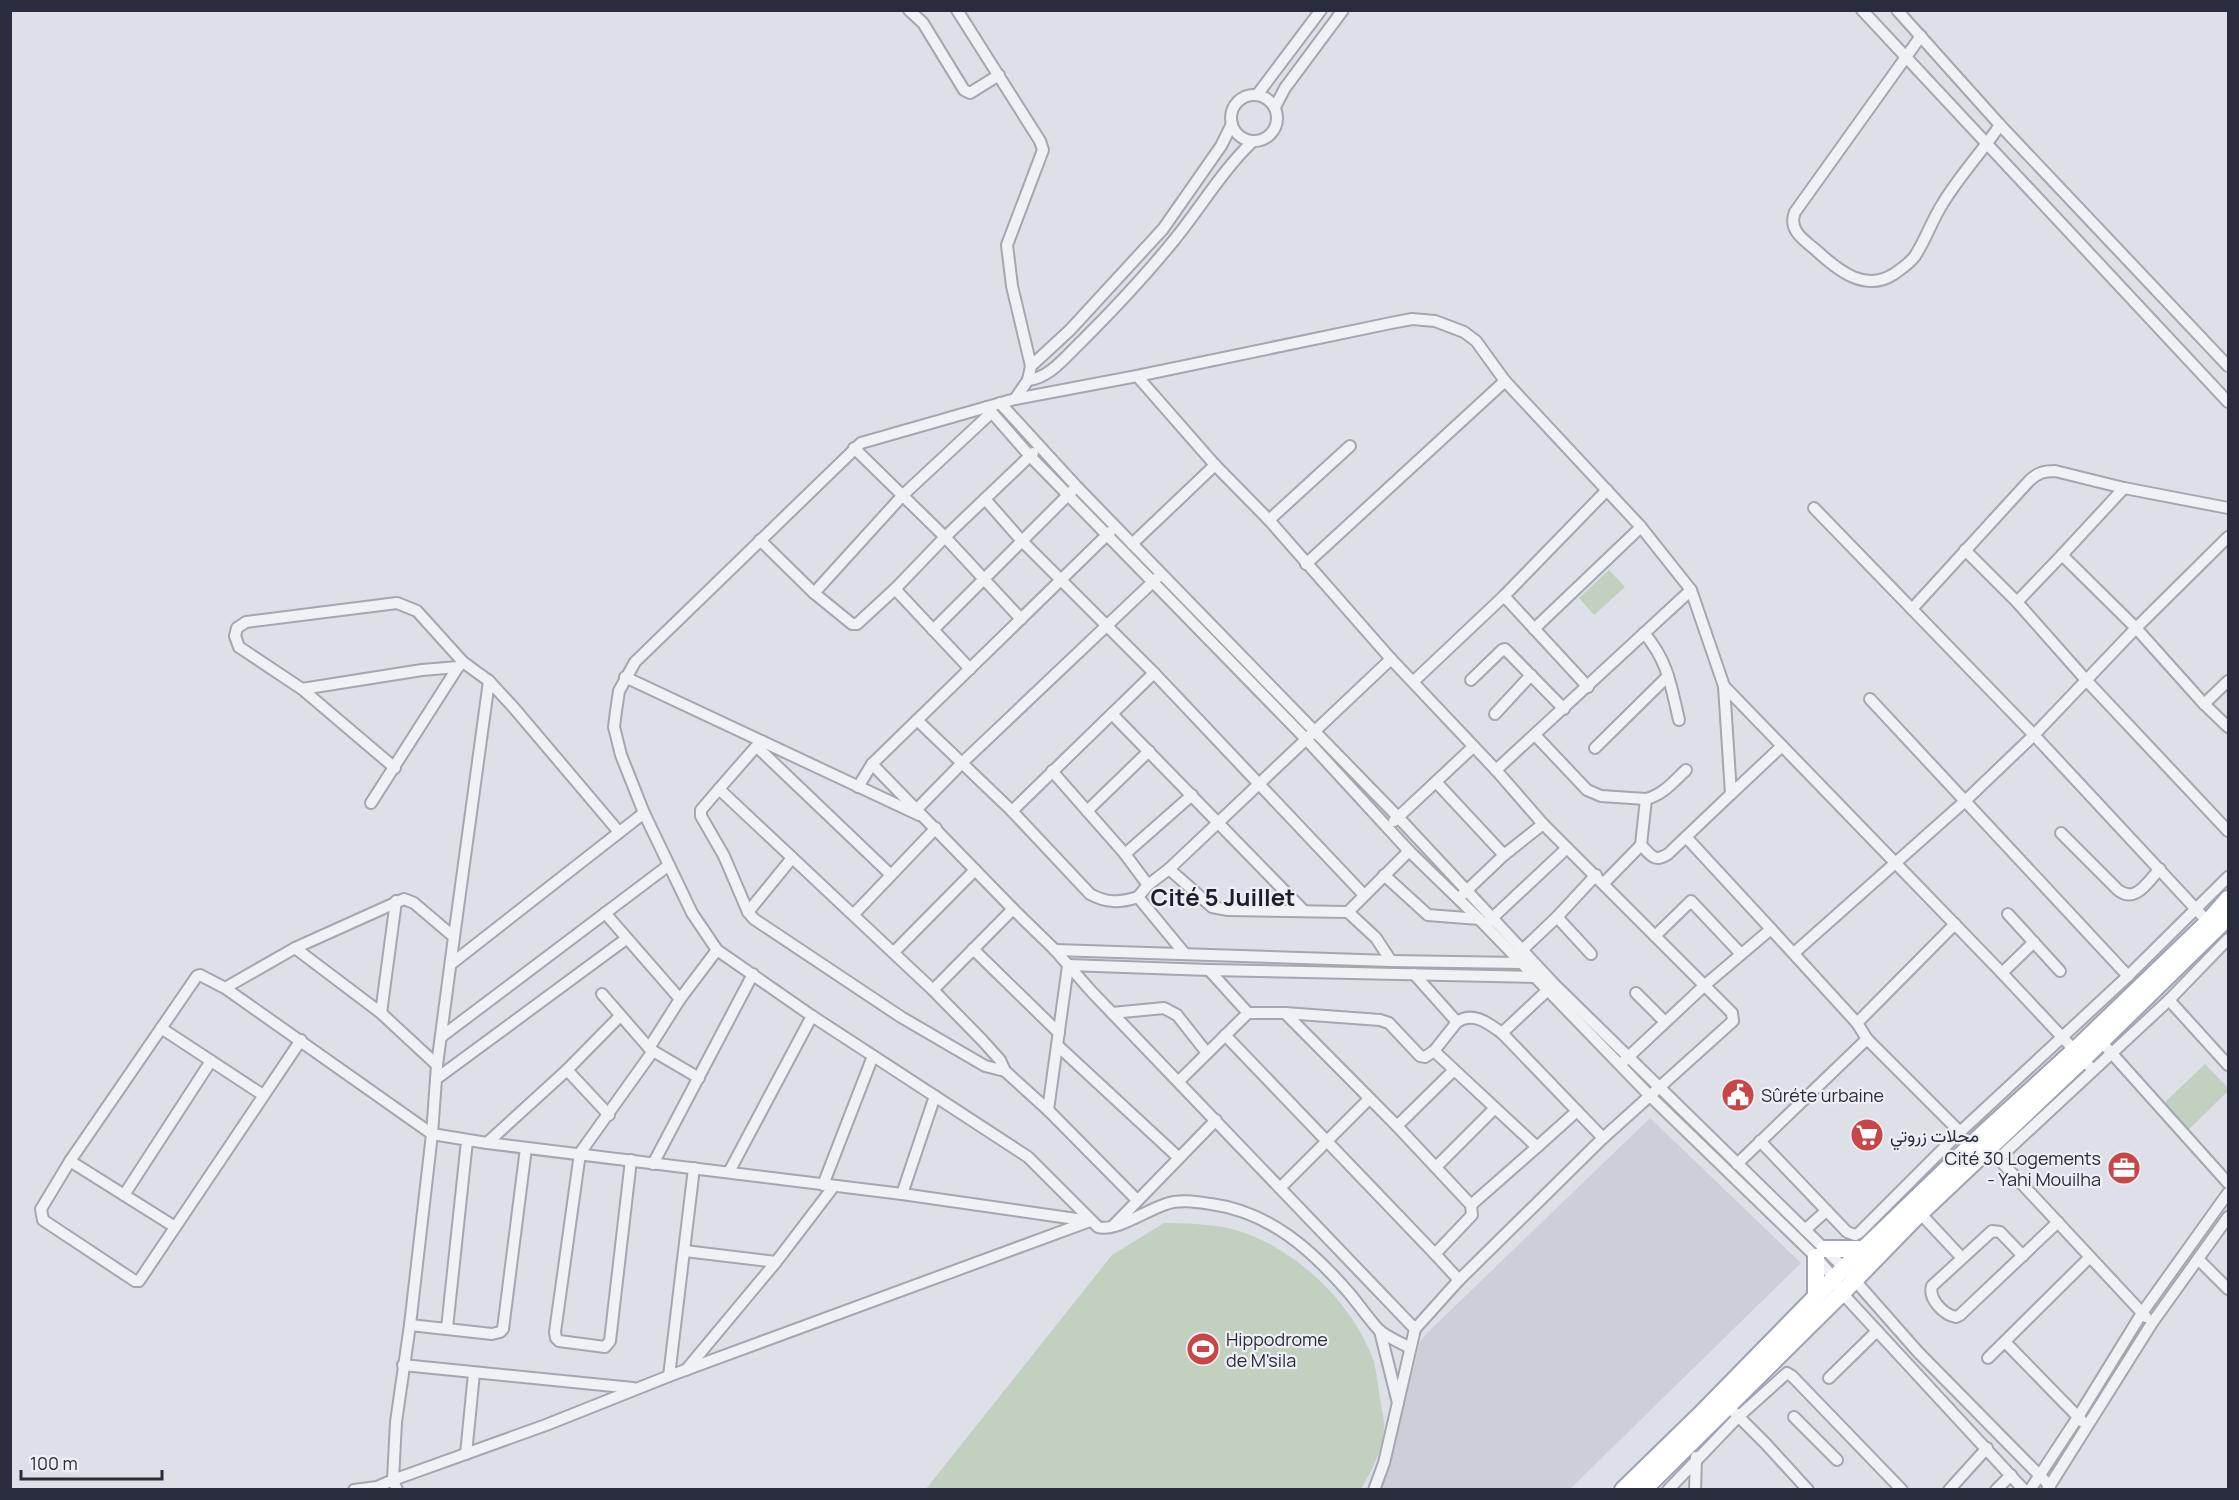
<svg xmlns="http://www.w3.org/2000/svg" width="2239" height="1500" font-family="Manrope,Vazirmatn,sans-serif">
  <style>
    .built { fill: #cccfd8 }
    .green { fill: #c1d0bf }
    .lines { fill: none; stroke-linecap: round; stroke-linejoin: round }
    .minor-casing { stroke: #a4a6b0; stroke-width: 14 }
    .primary-casing { stroke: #9ea3b2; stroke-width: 20 }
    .minor { stroke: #f0f1f5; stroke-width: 10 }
    .primary { stroke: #fff; stroke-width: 16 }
    .labels { text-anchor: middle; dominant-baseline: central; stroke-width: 4.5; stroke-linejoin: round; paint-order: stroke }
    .poi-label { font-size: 18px; fill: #282c3c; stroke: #edeff4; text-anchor: start }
    .district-label { font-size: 24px; font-weight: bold; fill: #1a1e2d; stroke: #edeff4 }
  </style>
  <rect width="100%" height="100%" fill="#dee0e7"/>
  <polygon class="built" points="1650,1118 1801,1263 1570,1489 1381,1490 1420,1342 1425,1335"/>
  <g class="green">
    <polygon points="1609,570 1625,587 1594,615 1579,598"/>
    <polygon points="2205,1064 2228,1088 2228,1091 2185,1133 2160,1107"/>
    <path d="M1164,1223c22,0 47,1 68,6 61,16 122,74 142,133 3,12 4,25 6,36 1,9 4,19 4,27 0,23 -12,45 -23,64h-435l186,-234z"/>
  </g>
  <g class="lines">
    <defs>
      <g id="minor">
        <polyline points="909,10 923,23 964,90 970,93 999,75"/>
        <polyline points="957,10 1040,141 1043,150 1007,245 1012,286 1031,366"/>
        <polyline points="1862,10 2228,402"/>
        <polyline points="1897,10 2000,125 2228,366"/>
        <path d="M1921,36l-126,176c-8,19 11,29 23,40 22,20 48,40 76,22 8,-6 15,-10 21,-18 11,-17 17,-36 28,-53 17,-28 39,-51 57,-78"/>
        <circle cx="1254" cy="118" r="23"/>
        <polyline points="1257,95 1321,10"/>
        <polyline points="1275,107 1285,88 1343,10"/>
        <polyline points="1137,376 1215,465 1269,520 1391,659 1496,770 1543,824 1732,1013 1733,1021 1603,1138 1459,1280 1415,1329 1384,1463 1374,1490"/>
        <path d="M1028,380c22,-2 39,-25 54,-39 33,-33 64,-66 93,-102 26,-32 47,-68 77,-97"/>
        <polyline points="1015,399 1028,380 1031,366 1070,330 1163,229 1221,146 1232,124"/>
        <polyline points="1000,403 1076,486 1398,817 1554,984 1844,1268 1918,1352 2050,1486"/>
        <polyline points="987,407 1030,456 1306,739 1409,851 1479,919 1650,1096 1816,1257 1834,1278 1842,1293 2024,1490"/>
        <polyline points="854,448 945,537 1021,619"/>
        <polyline points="2124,488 2062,555 2136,628 2204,704 2228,727"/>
        <polyline points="985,499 1021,540 1154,673 1364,895"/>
        <polyline points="1814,508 2034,735 2208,922"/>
        <polyline points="1269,520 1350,446"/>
        <polyline points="760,540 814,593 852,624 857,624 895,589 945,537 1033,453"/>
        <polyline points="1132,544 1215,465"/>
        <polyline points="1965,550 2017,602 2086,680 2228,831"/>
        <polyline points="1306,564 1505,381"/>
        <polyline points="895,589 970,669"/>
        <polyline points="814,593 903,495 991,413"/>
        <polyline points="1504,596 1588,687"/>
        <polyline points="2017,602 2062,555"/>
        <path d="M1912,609l117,-128c8,-8 15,-10 26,-10l69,17 104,20"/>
        <polyline points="1534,629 1641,527"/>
        <polyline points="933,630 1072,491"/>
        <path d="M1644,633c24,28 27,53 35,87"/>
        <polyline points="625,677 919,815"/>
        <polyline points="1471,680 1502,650 1505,649 1564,709"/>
        <polyline points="1414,681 1504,596 1607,490"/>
        <polyline points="302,689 422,670 458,667"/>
        <polyline points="1870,699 2128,976"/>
        <polyline points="2204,704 2228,681"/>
        <polyline points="1112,714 1304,911"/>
        <polyline points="1495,714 1531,675"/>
        <path d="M917,720l95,91 78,83c16,9 30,9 48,3"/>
        <path d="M1535,735l52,55 14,6 45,3c17,-4 28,-18 40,-29"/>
        <polyline points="761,741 719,789 933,990 982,1040 1000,1060 1005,1071 1048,1110 1137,1200"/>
        <polyline points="757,747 890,874"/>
        <polyline points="1595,748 1668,676"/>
        <polyline points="872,764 1013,909 1055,950 1091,991 1415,1329"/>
        <polyline points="395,768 302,689 239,647 235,636 237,628 246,622 397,603 417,611 463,662 489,681 514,708 619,832"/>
        <polyline points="1496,770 1691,590"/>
        <polyline points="1052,771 1125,854 1148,885"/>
        <polyline points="1436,782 1504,855"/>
        <polyline points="858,787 872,764 1110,532"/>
        <polyline points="719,789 701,810 701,816 724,856 748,912 754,919 901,1017 985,1066 1005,1071"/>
        <polyline points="1731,794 1782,746"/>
        <polyline points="371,803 458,667 463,662"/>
        <polyline points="917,809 963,762 1157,578"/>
        <polyline points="1012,811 1154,673"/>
        <polyline points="1087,811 1149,751"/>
        <polyline points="1394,821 1473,747"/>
        <path d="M2061,833l57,57c18,14 29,-8 42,-21"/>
        <polyline points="1641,845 1646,799"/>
        <polyline points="1125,854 1192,795"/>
        <polyline points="1169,869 1391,659"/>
        <polyline points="1384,875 1428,915 1479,919"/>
        <path d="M1604,883l37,-38c10,10 13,18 27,9l63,-60 -7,-108"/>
        <polyline points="1462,895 1504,855 1543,824"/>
        <polyline points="748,912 792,858"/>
        <polyline points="1348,912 1409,851"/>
        <polyline points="605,913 680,999"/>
        <polyline points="854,914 936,828"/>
        <polyline points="2008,914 2060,971"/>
        <polyline points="1557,917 1591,954"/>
        <polyline points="1487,923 1567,848"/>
        <polyline points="1771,929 1857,1023 1867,1039"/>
        <polyline points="1655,936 1691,901 1741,954"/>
        <polyline points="454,937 489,681"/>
        <polyline points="295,948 381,1013 437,1065"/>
        <polyline points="973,949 1059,1033"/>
        <polyline points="1055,950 1391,961 1521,963"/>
        <polyline points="894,952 975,870"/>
        <polyline points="1794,953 1964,802 2034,735 2136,628 2228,537"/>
        <polyline points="1185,954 1138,897 1148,885 1169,869 1212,907 1228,910 1348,912 1376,938 1391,961"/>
        <polyline points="1518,954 1557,917 1596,875"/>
        <polyline points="451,964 644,813"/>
        <polyline points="1068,965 1209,970 1534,977"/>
        <polyline points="1209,970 1248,1013 1285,1013 1380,1020 1389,1023 1420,1056 1425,1057 1434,1051 1457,1022"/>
        <polyline points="2002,973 2034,942"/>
        <path d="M1414,974l43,48c16,-11 31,1 45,11l50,-47"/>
        <polyline points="225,988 295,948 404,899 414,903 454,937 437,1065 432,1134 410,1325 396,1422 393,1480 546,1425 669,1376 1090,1221 902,1194 487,1143 432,1134 225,988 200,975 197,976 70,1161 41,1209 43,1220 135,1281 139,1281 301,1040"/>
        <polyline points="933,990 1013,909"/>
        <polyline points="1636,993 1665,1022"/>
        <polyline points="602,994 649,1048"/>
        <polyline points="2169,1000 2228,1065"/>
        <polyline points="381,1013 396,901"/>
        <polyline points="1112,1013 1164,1008 1177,1015 1207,1053"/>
        <polyline points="1285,1013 1397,1126 1471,1205 1472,1215 1435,1254 1459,1280"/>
        <polyline points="1857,1023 1955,924"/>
        <polyline points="161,1028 263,1095"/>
        <polyline points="1502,1033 1603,1138"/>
        <polyline points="1225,1035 1435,1254"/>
        <polyline points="441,1037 669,865"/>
        <polyline points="1057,1045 1179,1158"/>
        <polyline points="2107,1048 2228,1183"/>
        <polyline points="653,1051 699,1078"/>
        <polyline points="1434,1051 1537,1147 1577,1111"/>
        <polyline points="1624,1061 1705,985 1771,929 1686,837"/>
        <polyline points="567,1070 620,1016"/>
        <polyline points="436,1079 626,939"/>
        <polyline points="1179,1081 1248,1013"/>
        <polyline points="1048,1110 1068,966"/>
        <polyline points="1397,1126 1453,1071"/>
        <polyline points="1760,1141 1847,1232 1855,1235 1859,1233 1960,1132 2128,976 2228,877"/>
        <polyline points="487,1143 567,1070 609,1115"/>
        <polyline points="1995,1155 2146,1317"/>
        <polyline points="1998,1159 2169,1000 2228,939"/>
        <polyline points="631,1160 610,1341 605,1347 559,1341 556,1338 555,1332 580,1153 653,1051 649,1048 680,999 717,950"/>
        <polyline points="70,1161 175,1227"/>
        <polyline points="653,1164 753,974"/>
        <polyline points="1737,1164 1867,1039 1960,1132"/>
        <polyline points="1436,1167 1494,1109"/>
        <polyline points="729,1172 812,1016"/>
        <polyline points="823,1185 873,1056"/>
        <polyline points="1280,1188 1369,1099"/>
        <polyline points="902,1194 935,1096"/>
        <polyline points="124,1195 211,1061"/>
        <polyline points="1471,1205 1537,1147"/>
        <polyline points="1920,1213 1962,1258"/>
        <polyline points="1114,1225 1216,1120"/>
        <polyline points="1805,1230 1826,1211"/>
        <polyline points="685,1251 776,1262"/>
        <path d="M2023,1256l-23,-24 -8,-1 -60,55c-4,13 12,29 24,31l4,-2 98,-93"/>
        <polyline points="2198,1259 2228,1289"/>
        <polyline points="410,1325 492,1334 500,1332 503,1329 526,1148"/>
        <polyline points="447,1328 467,1141"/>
        <polyline points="1380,1331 1398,1403"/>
        <polyline points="2006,1343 2083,1422"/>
        <path d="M1410,1348c-10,-6 -24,-11 -32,-19 -10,-11 -19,-24 -28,-35 -38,-44 -80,-82 -139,-90 -14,-2 -31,-5 -45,0 -19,6 -50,28 -68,23l-70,-70 -216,-141 -95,-66 -25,-37 -48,-100 -23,-58 -7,-28 2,-16 3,-20 16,-29 226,-219 154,-44 122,-23 254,-53 21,-4 23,2 29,11 12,9 29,40 136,146 50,63 33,96 278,287 91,97"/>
        <polyline points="1988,1358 2089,1258"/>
        <polyline points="403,1365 633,1388"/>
        <polyline points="686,1370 776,1262 834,1186"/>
        <polyline points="669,1376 694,1168"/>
        <polyline points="1829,1378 1877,1331"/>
        <polyline points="1734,1412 1766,1444 1808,1490"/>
        <polyline points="1794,1417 1837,1460"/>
        <polyline points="466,1454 474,1373"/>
        <polyline points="354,1490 377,1487 393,1480 397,1490"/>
        <polyline points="1668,1490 1738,1417 1787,1373 1792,1376 1902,1490"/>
        <polyline points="1695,1490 1696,1457"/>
        <polyline points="1949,1490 1987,1448"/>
        <polyline points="1996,1490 2011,1475"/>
        <polyline points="2030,1490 2078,1417 2142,1313 2228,1193"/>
        <polyline points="2047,1490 2152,1323 2228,1217"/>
      </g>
      <g id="primary">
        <polyline points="1825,1249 1864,1249"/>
        <polyline points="1816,1257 1816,1296"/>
        <polyline points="1623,1490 1700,1415 1844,1268 1983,1134 2074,1051 2208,922 2228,899"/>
        <polyline points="1643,1490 1842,1293 1913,1220 2083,1059 2228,917"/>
      </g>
    </defs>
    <use href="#minor" class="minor-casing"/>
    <use href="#primary" class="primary-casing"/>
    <use href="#minor" class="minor"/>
    <use href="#primary" class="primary"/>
  </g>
  <defs>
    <symbol id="civic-disc" viewBox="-11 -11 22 22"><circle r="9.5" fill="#c74749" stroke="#edeff4"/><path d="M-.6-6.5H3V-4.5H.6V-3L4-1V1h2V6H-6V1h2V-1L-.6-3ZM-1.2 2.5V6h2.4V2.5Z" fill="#fff"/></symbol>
    <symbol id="supermarket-disc" viewBox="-11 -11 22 22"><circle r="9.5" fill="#c74749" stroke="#edeff4"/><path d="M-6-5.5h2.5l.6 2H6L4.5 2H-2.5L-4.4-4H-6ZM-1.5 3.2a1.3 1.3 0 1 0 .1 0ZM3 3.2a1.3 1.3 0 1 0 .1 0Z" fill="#fff"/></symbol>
    <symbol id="office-disc" viewBox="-11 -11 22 22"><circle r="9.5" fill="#c74749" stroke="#edeff4"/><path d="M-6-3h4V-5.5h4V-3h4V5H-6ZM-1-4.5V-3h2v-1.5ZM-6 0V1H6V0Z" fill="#fff"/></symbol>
    <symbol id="stadium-disc" viewBox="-11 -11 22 22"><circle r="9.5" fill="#c74749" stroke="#edeff4"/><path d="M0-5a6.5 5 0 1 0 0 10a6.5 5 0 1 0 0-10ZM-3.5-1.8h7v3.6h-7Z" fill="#fff"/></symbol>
  </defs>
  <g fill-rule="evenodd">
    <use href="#civic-disc" x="1719" y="1076" width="38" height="38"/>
    <use href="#supermarket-disc" x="1848" y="1116" width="38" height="38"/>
    <use href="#office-disc" x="2105" y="1149" width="38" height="38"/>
    <use href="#stadium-disc" x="1184" y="1330" width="38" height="38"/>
  </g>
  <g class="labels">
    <g class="poi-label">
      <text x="1761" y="1095">Sûréte urbaine</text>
      <text x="1890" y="1135">محلات زروتي</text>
      <text x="2101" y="1158" text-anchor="end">Cité 30 Logements<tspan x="2101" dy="21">- Yahi Mouilha</tspan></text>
      <text x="1226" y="1339">Hippodrome<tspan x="1226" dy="21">de M'sila</tspan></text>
    </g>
    <g class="district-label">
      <text x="1223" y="896">Cité 5 Juillet</text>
    </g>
  </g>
  <rect width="2239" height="1500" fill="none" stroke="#282c3c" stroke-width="24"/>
  <path d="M21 1470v9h141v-9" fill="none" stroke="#282c3c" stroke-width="3"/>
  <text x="30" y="1470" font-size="18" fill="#282c3c" stroke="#edeff4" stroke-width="4.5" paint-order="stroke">100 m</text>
</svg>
